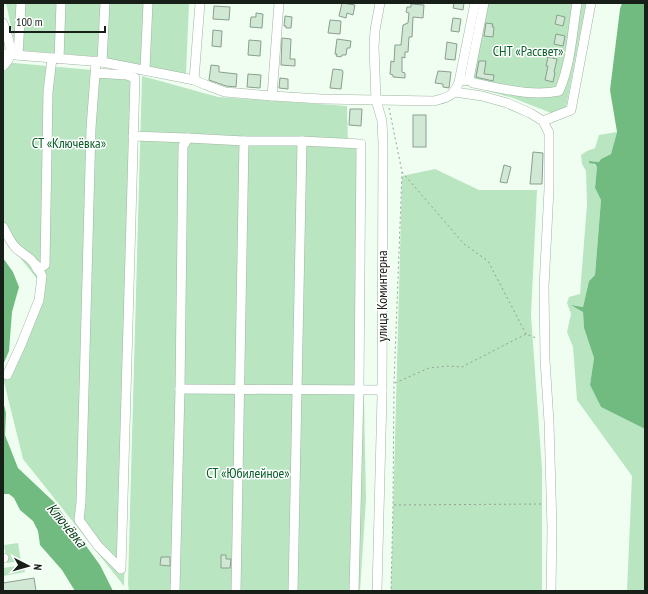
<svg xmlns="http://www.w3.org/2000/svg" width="648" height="594" font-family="'PT Sans Narrow',sans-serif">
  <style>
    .green { fill: #b9e5c0 }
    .water { fill: #72bb80 }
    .building { fill: #d1e8d4; stroke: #8a9f8d }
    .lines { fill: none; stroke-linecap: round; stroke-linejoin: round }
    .minor-casing { stroke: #9fb5a2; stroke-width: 10 }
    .path { stroke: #95a097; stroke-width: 1; stroke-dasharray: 2 3; stroke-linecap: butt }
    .minor { stroke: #fff; stroke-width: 9 }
    .labels { text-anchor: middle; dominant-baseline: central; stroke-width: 3; stroke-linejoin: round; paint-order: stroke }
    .park-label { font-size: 14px; fill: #085e28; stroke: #fff }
    .street-label { font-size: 14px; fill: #171f18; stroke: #fff }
    .water-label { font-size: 15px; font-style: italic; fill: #09421c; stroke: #fff }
  </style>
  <rect width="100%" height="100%" fill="#f0fef2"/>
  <g class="green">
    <polygon points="6,3 189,3 186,75 101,57 16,50"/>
    <polygon points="481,3 586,3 564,118 513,98 466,85"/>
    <polygon points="3,62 137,74 124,586 23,459 3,378 41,284 10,245 3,233"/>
    <polygon points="142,76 218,97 347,106 348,145 359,149 366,499 360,591 129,591 128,584"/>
    <polygon points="617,132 611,154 601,159 599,162 590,161 597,167 595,188 601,200 595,275 589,281 583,307 573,305 583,312 584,328 594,358 590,385 601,407 645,429 645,591 627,591 632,476 577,400 573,347 567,332 571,314 567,303 569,297 580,294 587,204 586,171 582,164 581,155 587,151 595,148 599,135"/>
    <polygon points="435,169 479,190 537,190 531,315 542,469 542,591 391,591 402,176"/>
    <polygon points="18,543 21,561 7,563 4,545"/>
    <polygon points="24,565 25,572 3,576 3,568"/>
  </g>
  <g class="water">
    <polygon points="622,3 645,3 645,429 601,407 590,385 594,358 584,328 583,312 571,305 583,307 589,281 595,275 601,200 595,188 597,167 595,164 589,163 589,161 599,162 601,159 611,154 617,132 610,90 620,9"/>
    <polygon points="3,258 13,272 19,287 12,312 9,351 3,365"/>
    <polygon points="3,401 6,413 5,435 18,468 54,502 100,565 113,591 75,591 62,570 40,545 38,531 33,521 20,510 14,498 9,494 3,494"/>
  </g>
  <g class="building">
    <polygon points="342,3 355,5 353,15 347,13 346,18 339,16"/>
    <polygon points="454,3 464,3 463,10 453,8"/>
    <polygon points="411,4 424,5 423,18 413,17 412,37 409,37 408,52 405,52 405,58 402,57 402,72 405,73 405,78 393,77 393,75 390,74 391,61 394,62 395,45 401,45 403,25 408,23 409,13 406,12 407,7 411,7"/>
    <polygon points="214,6 230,7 229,20 213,19"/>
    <polygon points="256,13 263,14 262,28 250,27 251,17 256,17"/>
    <polygon points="557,15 565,17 563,26 555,24"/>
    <polygon points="285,16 292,17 291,28 286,28 286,26 284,26"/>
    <polygon points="453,18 461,19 459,32 451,31"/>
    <polygon points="330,20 341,21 340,34 328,33"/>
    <polygon points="486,23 493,24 492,27 494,27 493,37 484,36"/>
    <polygon points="213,30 222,31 221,47 212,46"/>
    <polygon points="556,34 565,36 563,46 554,44"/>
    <polygon points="282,38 291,39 290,59 295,59 295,66 281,65"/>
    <polygon points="337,39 351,41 350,48 347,48 346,55 342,55 341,57 336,56 337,54 335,54"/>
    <polygon points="249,40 261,41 260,56 248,55"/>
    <polygon points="447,42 457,44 455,60 445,59"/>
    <polygon points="548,57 557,59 554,72 555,73 553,82 545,80 548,66 546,66"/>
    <polygon points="479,61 486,61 484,74 494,75 493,81 476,77"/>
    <polygon points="211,65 219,66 219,72 237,74 236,87 226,86 209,80"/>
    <polygon points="333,69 342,70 343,72 341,89 330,88"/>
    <polygon points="438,71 451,72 449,88 443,87 443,84 435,83"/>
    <polygon points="248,74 261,75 260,88 247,87"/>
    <polygon points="280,78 288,79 288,89 279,88"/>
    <polygon points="350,109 362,109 361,126 349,125"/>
    <rect x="413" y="115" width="13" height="32"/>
    <polygon points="533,152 543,153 542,184 530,184"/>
    <polygon points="504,165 511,167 507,183 500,182"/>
    <polygon points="221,555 226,555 226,559 231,559 230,568 221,568"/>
    <polygon points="161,557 170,557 170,566 160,565"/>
    <polygon points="34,578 36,591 3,591 3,583"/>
  </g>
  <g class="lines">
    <defs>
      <g id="minor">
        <path d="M3,23c3,9 10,25 6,35 -1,3 -4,6 -6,8"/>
        <path d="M3,54l99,8 92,18 12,5 19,7 47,4 49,3 113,2c14,-4 19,-4 25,-19l16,-79"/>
        <polyline points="18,55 21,3"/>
        <polyline points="59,59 61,3"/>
        <polyline points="102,62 105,3"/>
        <polyline points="145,69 148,3"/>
        <polyline points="95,73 127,75 135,78 121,569 98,546 79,520 81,502 91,128 96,61"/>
        <path d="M469,79l4,4c28,5 58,14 86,8 12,-27 13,-59 18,-88"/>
        <polyline points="194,80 200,3"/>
        <polyline points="465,81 469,79 484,3"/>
        <polyline points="455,92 482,96 507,103 530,113 543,121 549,133 549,189 544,287 545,360 549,422 552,528 551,591"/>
        <polyline points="272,96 279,3"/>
        <polyline points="543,121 571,110 591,3"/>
        <polyline points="133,136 188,138"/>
        <polyline points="244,141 302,141 293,591"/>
        <polyline points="302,141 361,144 359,390 354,591"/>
        <path d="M3,227c4,7 8,17 14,22 7,6 17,10 20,20l8,-4 3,-173 4,-34"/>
        <polyline points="7,375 21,345 39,300 42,276 36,265"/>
        <polyline points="180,389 382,390"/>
        <polyline points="3,558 4,558"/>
        <polyline points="175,591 180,389 183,146 188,138 244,141 236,591"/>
        <polyline points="377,591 382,396 383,144 382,121 376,100 374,47 375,30 380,3"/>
      </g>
    </defs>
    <use href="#minor" class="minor-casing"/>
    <g class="path">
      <polyline points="389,108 402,172 394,384 393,505 391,591"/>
      <polyline points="402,172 464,244 488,261 526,334"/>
      <polyline points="395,383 429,368 448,366 462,367 526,334 536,338"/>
      <polyline points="394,505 542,504"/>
    </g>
    <use href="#minor" class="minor"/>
  </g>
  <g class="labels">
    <g class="park-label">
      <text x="528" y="51">СНТ «Рассвет»</text>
      <text x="69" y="143">СТ «Ключёвка»</text>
      <text x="248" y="473">СТ «Юбилейное»</text>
    </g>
    <g class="street-label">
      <text transform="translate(382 296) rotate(-90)">улица Коминтерна</text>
    </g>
    <g class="water-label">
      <text transform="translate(67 525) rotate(50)">Ключёвка</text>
    </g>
  </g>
  <rect width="648" height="594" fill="none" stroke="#171f18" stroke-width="8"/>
  <g transform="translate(28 566) rotate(96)" stroke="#ffffff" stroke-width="3" paint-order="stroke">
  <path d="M0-3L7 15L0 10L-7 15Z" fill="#171f18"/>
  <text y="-6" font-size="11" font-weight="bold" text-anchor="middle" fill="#171f18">N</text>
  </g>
  <path d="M10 26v6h95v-6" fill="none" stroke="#171f18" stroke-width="2"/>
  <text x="16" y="26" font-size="12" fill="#171f18" stroke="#ffffff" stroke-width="3" paint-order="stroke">100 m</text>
</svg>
